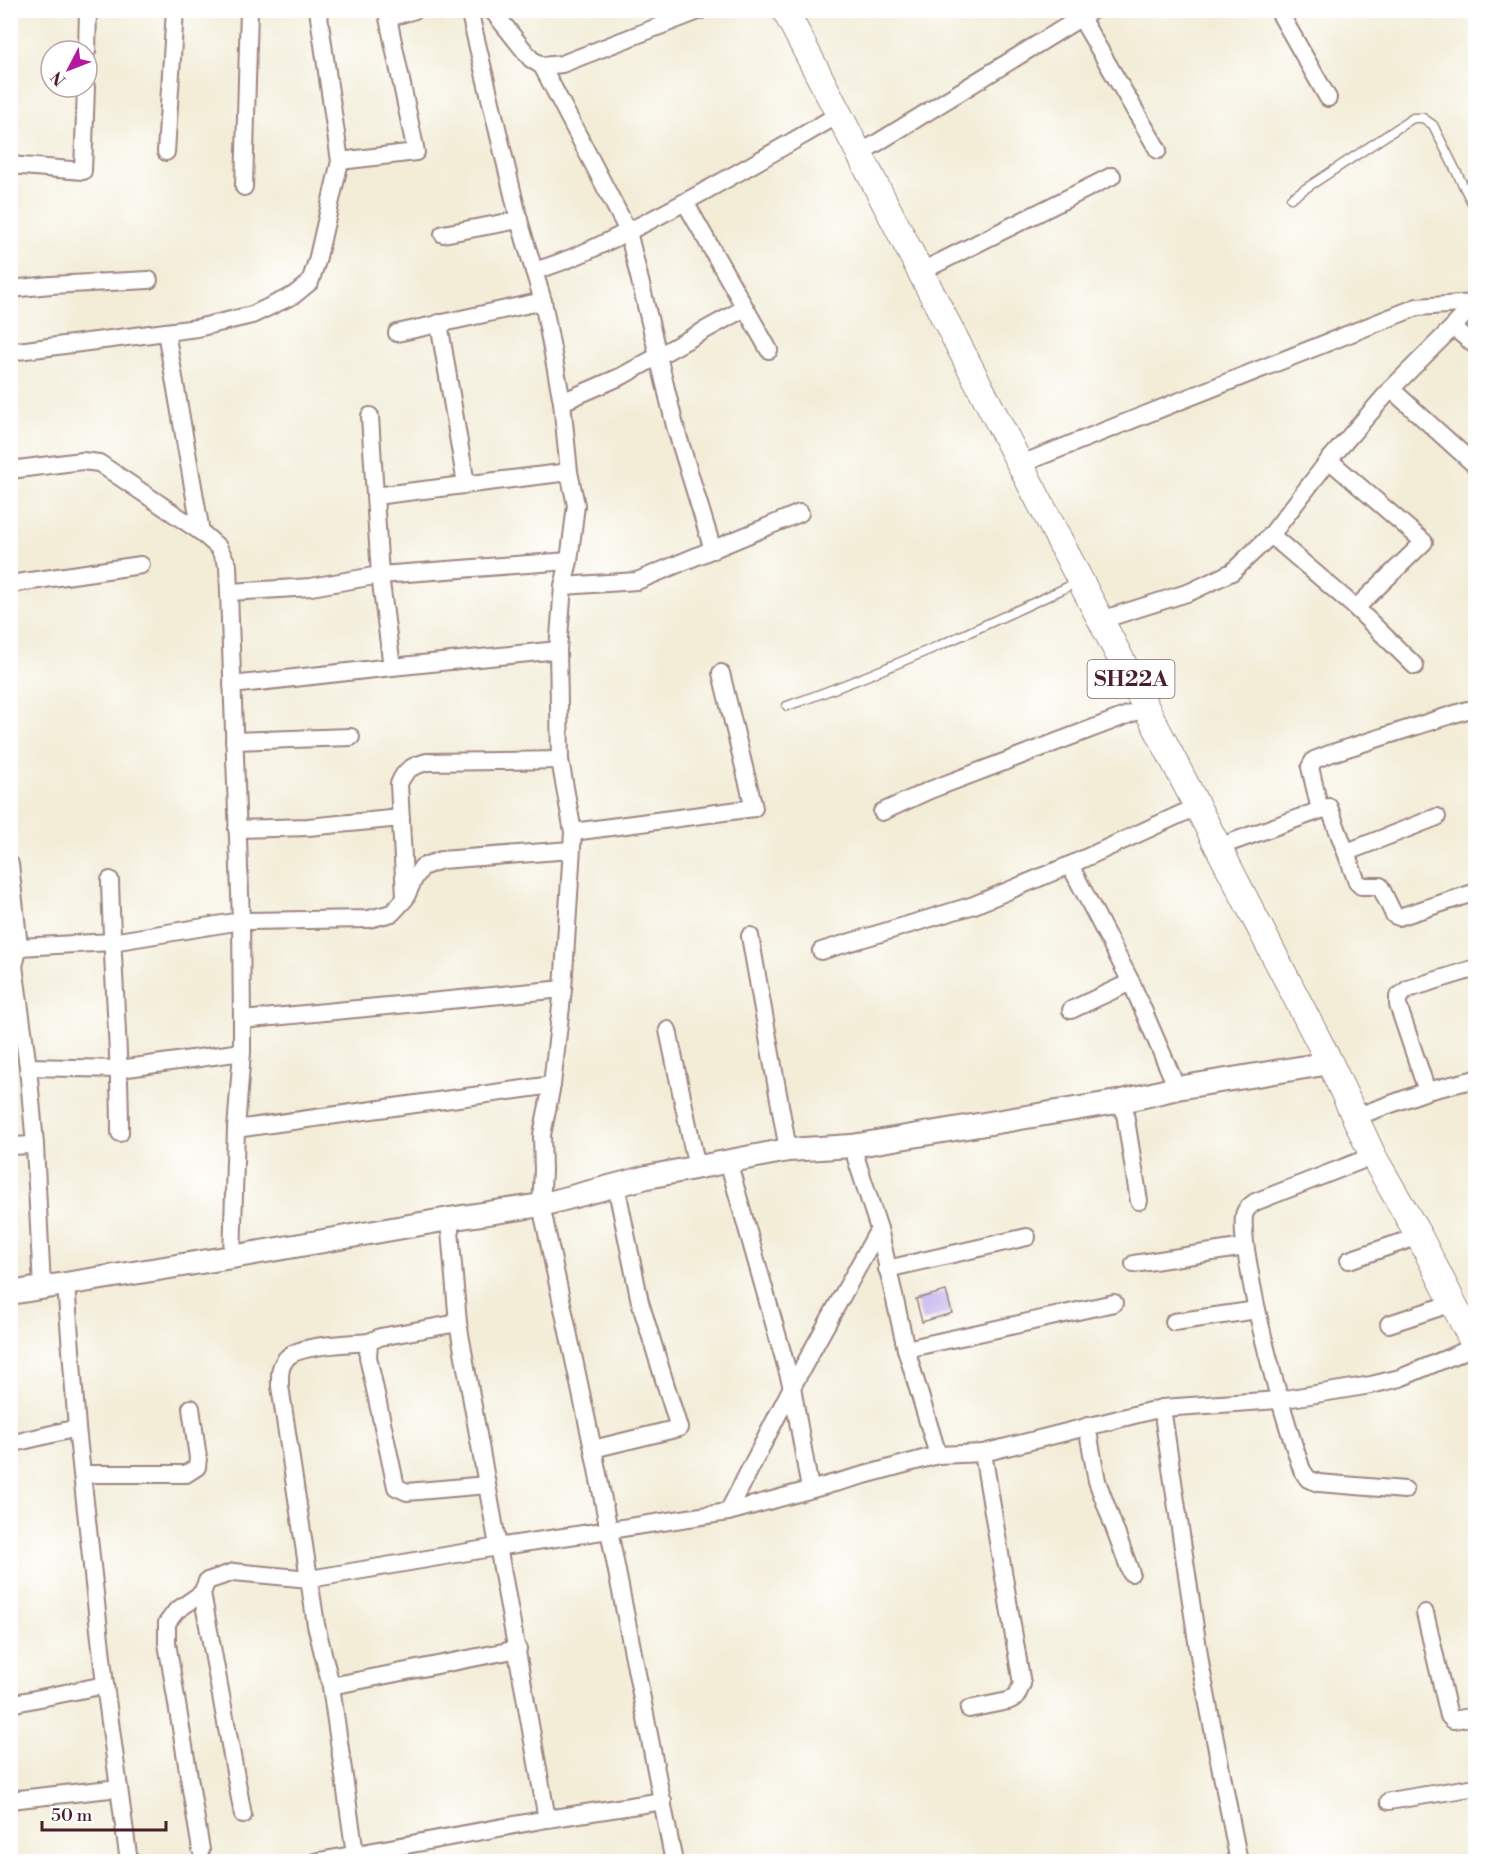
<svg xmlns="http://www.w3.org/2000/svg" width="1486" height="1872" font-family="'Libre Bodoni',serif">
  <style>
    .building { fill: #c0adec }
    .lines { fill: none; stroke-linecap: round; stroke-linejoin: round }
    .lane-casing { stroke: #9e8682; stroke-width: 11 }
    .street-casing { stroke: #9e8682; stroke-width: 20 }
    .secondary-casing { stroke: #9e8682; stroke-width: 26 }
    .primary-casing { stroke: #9e8682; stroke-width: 28 }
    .lane { stroke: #fff; stroke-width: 8 }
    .street { stroke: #fff; stroke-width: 16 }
    .secondary { stroke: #fff; stroke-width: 22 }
    .primary { stroke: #fff; stroke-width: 26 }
    .labels { text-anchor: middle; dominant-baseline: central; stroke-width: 5; stroke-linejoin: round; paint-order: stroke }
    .shield { fill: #fff; stroke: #80626b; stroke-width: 1.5 }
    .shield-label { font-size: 22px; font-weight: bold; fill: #4a1f2b }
  </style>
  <rect width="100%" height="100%" fill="#fff"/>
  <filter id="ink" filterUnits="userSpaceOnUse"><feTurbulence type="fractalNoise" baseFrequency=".0167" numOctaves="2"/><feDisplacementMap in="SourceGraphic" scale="12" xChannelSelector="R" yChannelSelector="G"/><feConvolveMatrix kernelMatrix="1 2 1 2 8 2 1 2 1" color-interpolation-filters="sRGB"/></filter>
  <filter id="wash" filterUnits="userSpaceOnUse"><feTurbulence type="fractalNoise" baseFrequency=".008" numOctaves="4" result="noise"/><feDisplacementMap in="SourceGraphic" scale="24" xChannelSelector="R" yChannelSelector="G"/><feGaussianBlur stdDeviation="1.35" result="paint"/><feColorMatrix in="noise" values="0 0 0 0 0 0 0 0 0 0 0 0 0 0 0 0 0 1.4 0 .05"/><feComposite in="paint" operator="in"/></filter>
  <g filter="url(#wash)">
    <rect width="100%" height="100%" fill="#f3edd8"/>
    <g id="blocks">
      <polygon class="building" points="946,1291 952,1313 922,1322 916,1299"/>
    </g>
  </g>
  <g filter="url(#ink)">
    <use href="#blocks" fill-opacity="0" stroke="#9e8682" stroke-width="1.5"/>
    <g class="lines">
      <defs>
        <g id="lane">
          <polyline points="1291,198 1413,118 1423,118 1433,125 1476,211"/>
          <path d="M787,706c100,-35 195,-79 291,-124"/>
        </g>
        <g id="street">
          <polyline points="469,10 519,220 543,301 562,402 569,472 576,505 569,561 563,586 558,650 560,760 573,832 563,989 552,1085 542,1135 543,1171 541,1205 593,1449 674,1862"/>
          <polyline points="492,10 531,59 542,66 562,64 701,10"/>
          <polyline points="1278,10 1328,98"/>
          <polyline points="1081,18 1158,150"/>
          <polyline points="87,51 88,10"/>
          <polyline points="542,66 628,231 675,426 713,550"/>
          <polyline points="166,152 175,10"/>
          <polyline points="859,154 1093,10"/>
          <polyline points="340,161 416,152 388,18 415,10"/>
          <polyline points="10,165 83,171 86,87"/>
          <polyline points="244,187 249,10"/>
          <polyline points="685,202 769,350"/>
          <polyline points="443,234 519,220"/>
          <path d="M534,271c38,-11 69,-27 105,-45 68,-34 133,-73 199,-111"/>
          <polyline points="920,272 1112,176"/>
          <polyline points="10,289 51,285 149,280"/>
          <polyline points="439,323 466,484"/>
          <polyline points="1453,327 1476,346"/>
          <polyline points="166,332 201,532"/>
          <polyline points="397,333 543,301"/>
          <polyline points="10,352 197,328 252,315 294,295 310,282 317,261 340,161 318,10"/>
          <polyline points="1391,389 1476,466"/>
          <polyline points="562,402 622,376 745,308"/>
          <polyline points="370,416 380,575 392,667 558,650"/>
          <polyline points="1329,460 1424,542 1356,608"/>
          <polyline points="1021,464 1417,307 1475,303"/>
          <polyline points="10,470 82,461 99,463 201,532 218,547 228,565 241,921 242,1020 242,1052 236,1129 232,1257"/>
          <polyline points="375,496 569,472"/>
          <polyline points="1271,535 1356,608 1415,666"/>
          <polyline points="10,584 141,565"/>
          <polyline points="563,586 637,581 800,513"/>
          <polyline points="229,592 311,587 380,575 569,561"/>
          <polyline points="1101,620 1190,592 1232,572 1271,535 1329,460 1391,389 1453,327 1476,302"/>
          <polyline points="232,685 392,667"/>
          <polyline points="234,741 351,737"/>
          <polyline points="1320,810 1310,767 1314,760 1332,753 1467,710"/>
          <polyline points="882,812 930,790 1146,708"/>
          <polyline points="237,829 308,827 401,818"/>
          <polyline points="573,832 754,808 721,673"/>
          <polyline points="1218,847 1329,807 1357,882 1361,886 1380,886 1394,915 1399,917 1476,892"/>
          <polyline points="1347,852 1437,817"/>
          <polyline points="10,864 19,947 14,966 28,1067 35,1145 42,1288"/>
          <path d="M110,880c2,84 10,169 10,253"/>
          <path d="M405,896l-6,-112c6,-15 13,-18 28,-22l133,-2"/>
          <polyline points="750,936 788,1150"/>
          <polyline points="19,947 112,942 241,921 369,919 392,913 405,899 414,879 422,867 441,860 571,850"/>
          <polyline points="821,951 974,905 1070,865"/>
          <polyline points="1071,1010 1131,982"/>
          <polyline points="242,1020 563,989"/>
          <polyline points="668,1030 697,1168"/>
          <polyline points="28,1067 120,1069 242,1052"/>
          <polyline points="1177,1088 1131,982 1070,865 1196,807"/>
          <polyline points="1427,1091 1398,1005 1398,997 1408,989 1476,968"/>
          <polyline points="1123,1101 1139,1201"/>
          <polyline points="1355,1117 1427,1091 1476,1079"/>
          <polyline points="236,1129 552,1085"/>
          <polyline points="10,1146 35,1145"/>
          <polyline points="852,1146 879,1229 906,1349 1114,1303"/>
          <path d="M1373,1156l-118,46c-5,4 -10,7 -11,14 -2,21 4,43 7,64 12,65 30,128 51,190l6,9 11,4 86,7"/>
          <polyline points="728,1161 792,1387 810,1489"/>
          <polyline points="449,1219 458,1323 547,1819"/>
          <polyline points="1349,1260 1419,1236"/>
          <polyline points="1134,1264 1245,1247"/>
          <polyline points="887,1269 1027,1237"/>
          <polyline points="66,1285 77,1428 105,1685 129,1862"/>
          <polyline points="1174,1322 1257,1310"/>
          <polyline points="458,1323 380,1337 369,1342 368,1357 396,1487 407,1492 487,1485"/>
          <polyline points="1389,1324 1453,1303"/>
          <polyline points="906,1349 938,1455"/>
          <polyline points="1162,1408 1201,1668 1239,1862"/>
          <polyline points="1087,1426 1097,1481 1131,1573"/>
          <polyline points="10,1444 77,1428"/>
          <polyline points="593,1449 679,1428 640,1302 616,1185"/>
          <polyline points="83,1474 186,1474 197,1467 198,1458 191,1408"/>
          <polyline points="728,1512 792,1387 879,1229"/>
          <polyline points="202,1593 243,1815"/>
          <polyline points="1425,1613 1449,1716 1453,1720 1476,1716"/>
          <polyline points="331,1686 518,1649"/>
          <polyline points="10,1704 105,1685"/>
          <polyline points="969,1709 1008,1701 1016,1697 1022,1684 983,1453"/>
          <polyline points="10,1800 119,1788"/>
          <polyline points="1389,1801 1476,1787"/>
          <polyline points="201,1850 167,1643 167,1623 176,1611 202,1593 207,1581 234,1572 310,1579 497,1547 728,1512 938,1455 983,1453 1162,1408 1279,1400 1371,1385 1400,1378 1476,1346"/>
          <path d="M355,1854l-24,-168 -15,-61 -36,-239c0,-10 -1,-19 6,-27 11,-15 64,-15 83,-17"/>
          <polyline points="314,1862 547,1819 663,1801"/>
        </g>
        <polyline id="secondary" points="10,1293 232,1257 449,1219 541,1205 647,1177 788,1150 852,1146 1123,1101 1177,1088 1330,1063"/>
        <polyline id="primary" points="785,10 1330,1063 1373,1156 1419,1236 1476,1348"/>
      </defs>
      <use href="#lane" class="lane-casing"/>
      <use href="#street" class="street-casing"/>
      <use href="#secondary" class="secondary-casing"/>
      <use href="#primary" class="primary-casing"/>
      <use href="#lane" class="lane"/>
      <use href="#street" class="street"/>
      <use href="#secondary" class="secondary"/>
      <use href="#primary" class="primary"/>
    </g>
  </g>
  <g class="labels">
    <rect class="shield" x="1087.5" y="660" width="87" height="38" rx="4.5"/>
    <g class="shield-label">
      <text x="1131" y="679">SH22A</text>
    </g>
  </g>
  <rect width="1486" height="1872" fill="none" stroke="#fff" stroke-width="36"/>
  <g transform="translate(69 69) rotate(228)"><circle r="28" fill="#ffffff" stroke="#b7a5aa" stroke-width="1.5"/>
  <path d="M0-4.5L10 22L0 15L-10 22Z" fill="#b5179e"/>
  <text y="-9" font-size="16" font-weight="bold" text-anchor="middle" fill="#4a1f2b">N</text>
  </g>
  <path d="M42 1821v9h124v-9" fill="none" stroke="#4a1f2b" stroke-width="3"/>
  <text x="51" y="1821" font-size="18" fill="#4a1f2b" stroke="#ffffff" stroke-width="4.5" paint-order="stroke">50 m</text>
</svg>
